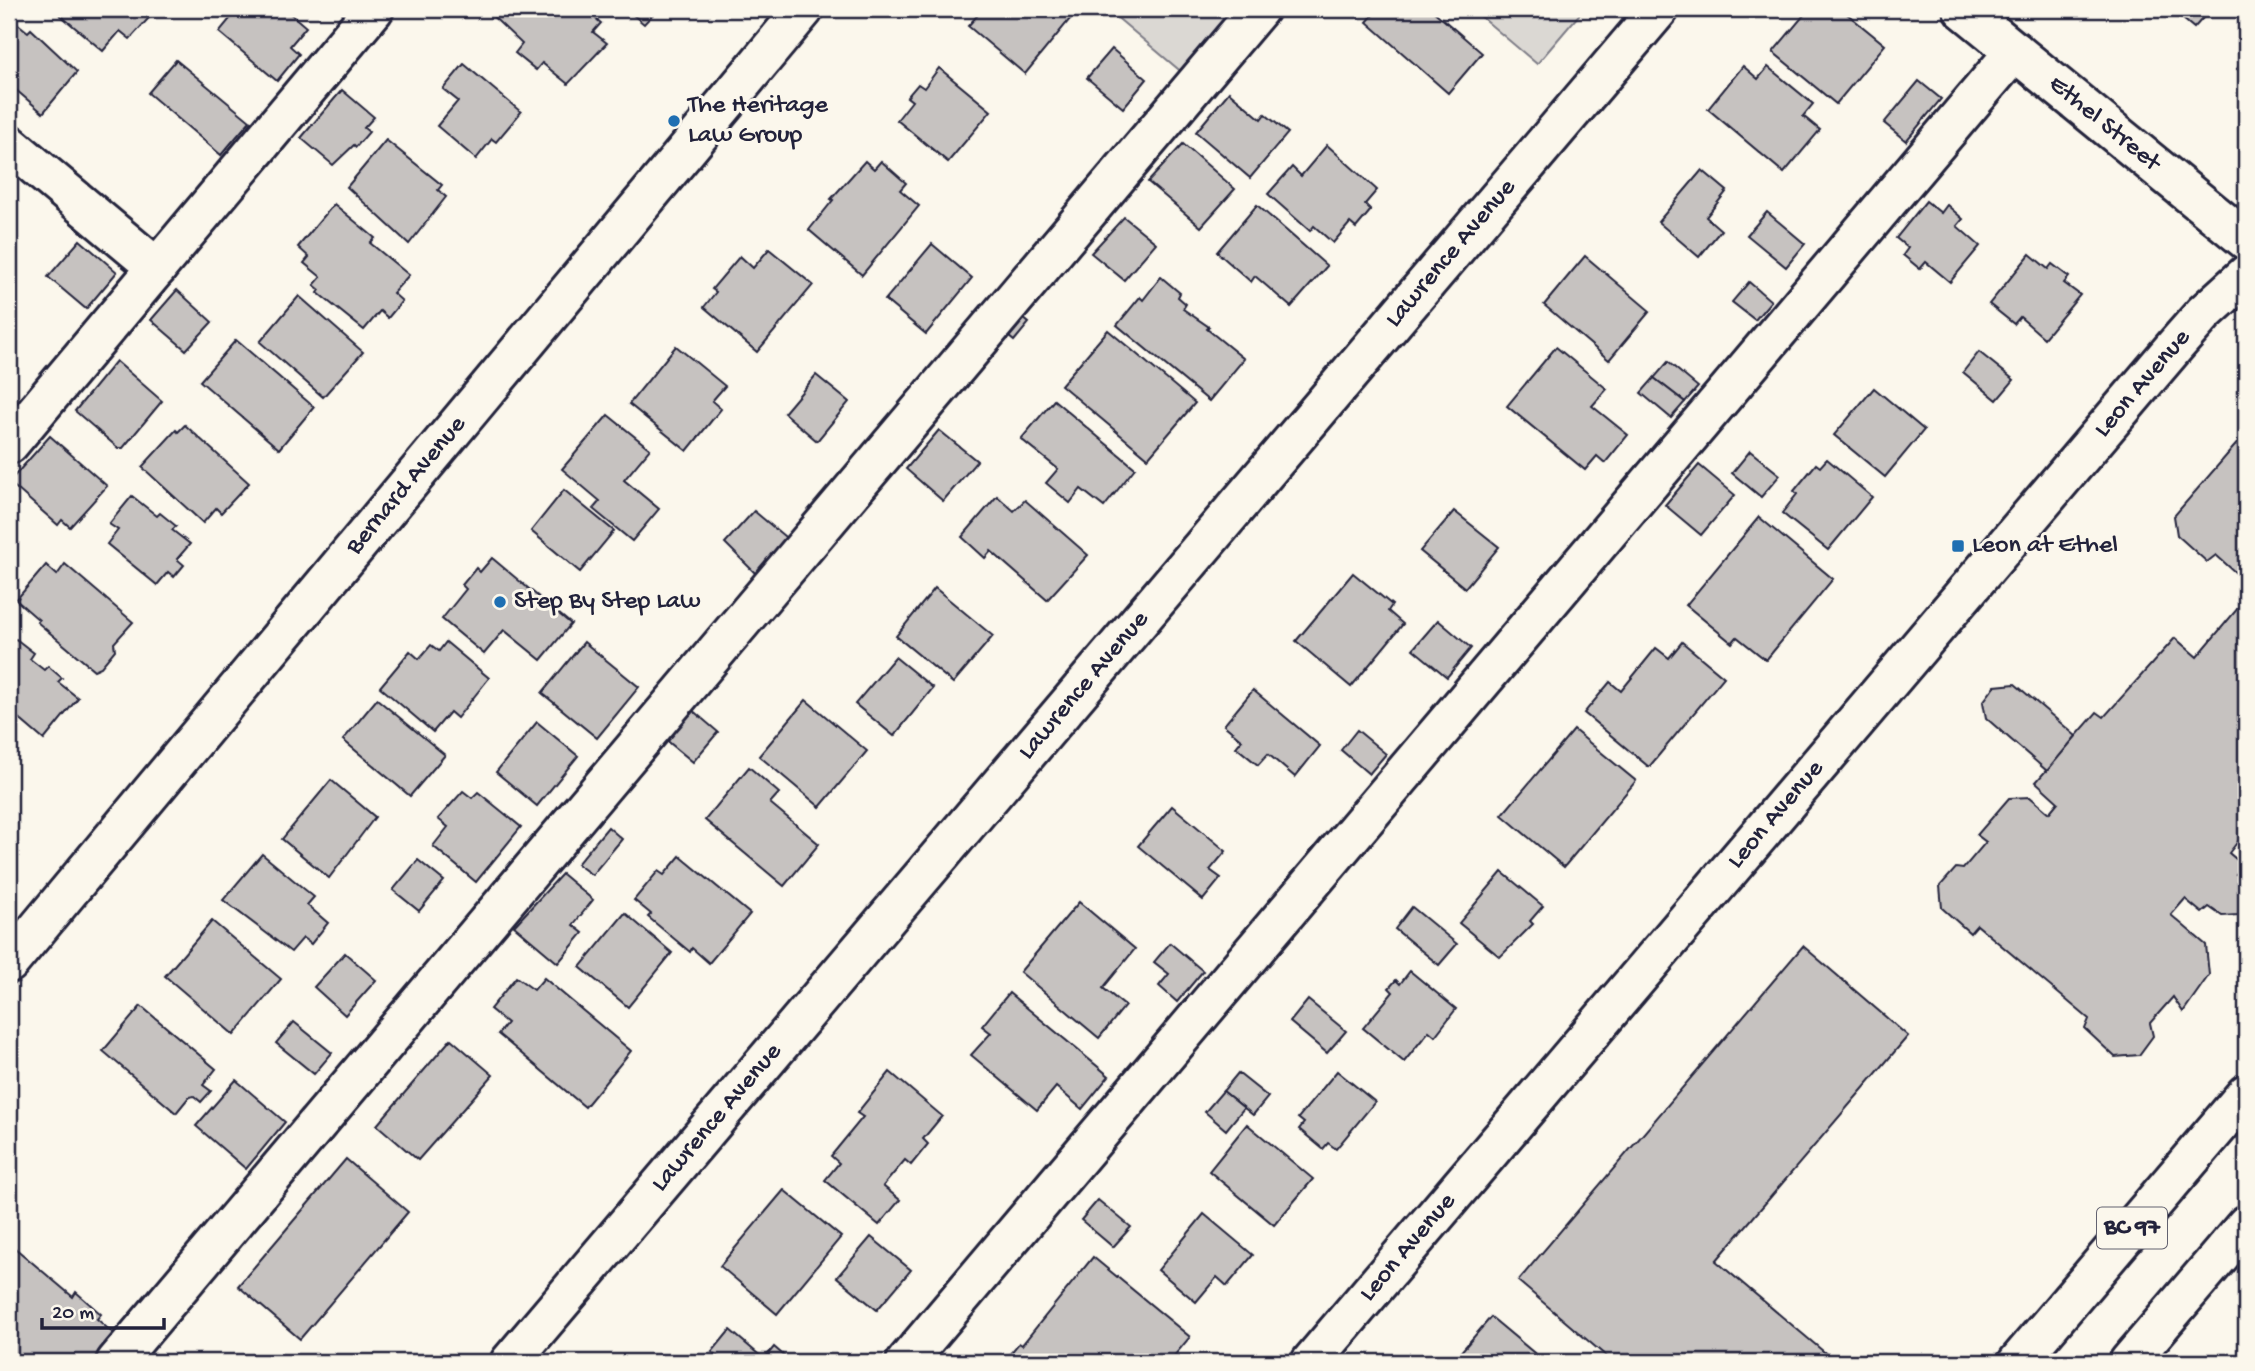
<svg xmlns="http://www.w3.org/2000/svg" width="2255" height="1371" font-family="'Gochi Hand',sans-serif">
  <style>
    .green { fill: #dbd8d3; stroke: #7e7d87; stroke-width: 2 }
    .building { fill: #c6c2c0; stroke: #22223b; stroke-width: 2 }
    .lines { fill: none; stroke-linecap: round; stroke-linejoin: round }
    .minor-casing { stroke: #22223b; stroke-width: 44 }
    .highway-casing { stroke: #22223b; stroke-width: 44 }
    .minor { stroke: #fbf7ec; stroke-width: 38 }
    .highway { stroke: #fbf7ec; stroke-width: 38 }
    .poi-dot { fill: #1f6fb2; stroke: #fbf7ec; stroke-width: 2.5 }
    .labels { text-anchor: middle; dominant-baseline: central; stroke-width: 6; stroke-linejoin: round; paint-order: stroke }
    .shield { fill: #fbf7ec; stroke: #636270; stroke-width: 2 }
    .shield-label { font-size: 24px; font-weight: bold; fill: #22223b }
    .poi-label { font-size: 26px; fill: #22223b; stroke: #fbf7ec; text-anchor: start }
    .street-label { font-size: 26px; fill: #22223b; stroke: #fbf7ec }
  </style>
  <rect width="100%" height="100%" fill="#fbf7ec"/>
  <filter id="ink" filterUnits="userSpaceOnUse"><feTurbulence type="fractalNoise" baseFrequency=".0143" numOctaves="2"/><feDisplacementMap in="SourceGraphic" scale="14" xChannelSelector="R" yChannelSelector="G"/><feConvolveMatrix kernelMatrix="1 2 1 2 8 2 1 2 1" color-interpolation-filters="sRGB"/></filter>
  <g filter="url(#ink)">
    <g class="green">
      <polygon points="1107,9 1239,9 1184,74"/>
      <polygon points="1472,9 1584,9 1537,64"/>
    </g>
    <g class="building">
      <polygon points="53,9 157,9 130,39 120,31 103,51"/>
      <polygon points="238,9 285,9 306,27 290,46 299,54 277,81 219,32"/>
      <polygon points="485,9 584,9 601,23 593,32 607,43 568,84 542,63 536,70 515,53 522,44"/>
      <polygon points="626,9 658,9 644,24"/>
      <polygon points="983,9 1070,9 1075,13 1025,74 968,26"/>
      <polygon points="1378,9 1431,9 1482,53 1448,93 1367,22"/>
      <polygon points="1809,9 1841,9 1885,45 1836,104 1773,52"/>
      <polygon points="2171,9 2211,9 2194,28"/>
      <polygon points="18,24 28,32 31,29 77,72 43,113 9,84 9,35"/>
      <polygon points="1112,49 1147,79 1123,108 1087,78"/>
      <polygon points="2246,58 2246,77 2237,69"/>
      <polygon points="176,60 250,121 221,155 148,93"/>
      <polygon points="464,64 521,112 496,142 492,139 476,159 437,126 458,101 443,89"/>
      <polygon points="1743,66 1758,79 1768,67 1813,104 1803,116 1820,130 1784,173 1708,109"/>
      <polygon points="939,68 991,111 948,162 897,120 912,101 907,97 918,84 924,88"/>
      <polygon points="1919,81 1941,99 1906,141 1884,123"/>
      <polygon points="342,90 374,117 364,128 369,132 356,147 354,145 333,165 301,138"/>
      <polygon points="1229,92 1261,119 1265,114 1288,133 1250,178 1196,132"/>
      <polygon points="386,140 442,185 438,190 446,197 409,244 347,187"/>
      <polygon points="1183,144 1235,189 1201,227 1148,182"/>
      <polygon points="1327,145 1377,190 1365,204 1371,210 1356,228 1350,223 1333,243 1314,226 1310,231 1268,194 1292,167 1301,176"/>
      <polygon points="865,161 874,169 881,161 906,183 900,190 919,206 862,275 809,230 833,200 831,199"/>
      <polygon points="1702,170 1727,191 1706,217 1721,230 1699,257 1658,222"/>
      <polygon points="1926,201 1941,213 1947,205 1963,219 1957,226 1980,246 1950,282 1926,262 1920,269 1903,255 1908,248 1896,238"/>
      <polygon points="334,204 375,238 370,243 409,275 393,293 402,301 388,318 380,311 364,330 318,293 320,290 314,285 321,277 304,263 309,257 298,247"/>
      <polygon points="1257,205 1327,266 1291,307 1255,276 1251,282 1217,252"/>
      <polygon points="1767,212 1805,244 1786,267 1747,235"/>
      <polygon points="1124,217 1156,243 1124,280 1091,253"/>
      <polygon points="80,240 117,272 86,309 48,277"/>
      <polygon points="932,244 972,278 926,334 885,300"/>
      <polygon points="769,249 813,285 757,352 704,307 716,292 712,289 740,256 753,268"/>
      <polygon points="2030,254 2048,269 2052,264 2069,277 2064,283 2080,295 2044,338 2020,317 2014,324 1989,304"/>
      <polygon points="1585,256 1650,311 1609,360 1544,305"/>
      <polygon points="1161,277 1180,293 1178,297 1186,304 1183,309 1209,327 1207,329 1244,359 1209,401 1117,325 1140,297 1143,300"/>
      <polygon points="1749,282 1771,301 1755,320 1732,302"/>
      <polygon points="177,290 212,322 186,350 151,320"/>
      <polygon points="299,296 363,352 323,397 260,342"/>
      <polygon points="1017,313 1029,323 1014,341 1002,331"/>
      <polygon points="1108,330 1195,403 1148,458 1061,385"/>
      <polygon points="236,340 314,407 279,449 200,381"/>
      <polygon points="676,346 725,386 712,401 721,409 687,451 629,404"/>
      <polygon points="1556,347 1607,389 1592,406 1628,435 1605,463 1597,456 1585,470 1507,406"/>
      <polygon points="1979,352 2014,380 1997,400 1963,372"/>
      <polygon points="116,361 162,401 123,448 118,448 75,411"/>
      <polygon points="1668,362 1698,387 1685,402 1654,378"/>
      <polygon points="816,375 849,402 817,441 784,413"/>
      <polygon points="1654,378 1685,402 1671,418 1641,393"/>
      <polygon points="1874,388 1924,430 1885,477 1834,435"/>
      <polygon points="1054,400 1135,468 1104,507 1081,489 1070,503 1046,483 1058,469 1021,439"/>
      <polygon points="608,415 650,449 624,480 659,509 632,541 593,509 600,501 562,469"/>
      <polygon points="185,425 249,483 221,513 216,508 203,523 142,467 176,430 178,432"/>
      <polygon points="939,430 977,461 943,501 906,469"/>
      <polygon points="2246,433 2246,582 2216,555 2207,562 2177,535 2174,516"/>
      <polygon points="50,436 107,486 70,527 62,520 58,525 9,482"/>
      <polygon points="1750,451 1780,475 1761,497 1732,473"/>
      <polygon points="1827,459 1872,497 1828,550 1782,513 1797,494 1794,491 1816,464 1820,467"/>
      <polygon points="1699,465 1735,495 1701,535 1665,505"/>
      <polygon points="564,490 614,531 580,572 531,531"/>
      <polygon points="132,496 157,516 160,513 176,526 172,530 190,544 177,559 184,565 174,577 168,572 157,585 107,544 118,530 109,524"/>
      <polygon points="997,496 1014,511 1025,500 1088,555 1047,600 991,551 985,558 962,537"/>
      <polygon points="754,511 790,541 759,577 725,543"/>
      <polygon points="1454,511 1499,547 1465,588 1420,551"/>
      <polygon points="1759,517 1833,579 1766,660 1737,637 1732,643 1686,605"/>
      <polygon points="492,558 571,624 541,660 504,630 484,654 442,619 466,589 462,585 476,568 480,572"/>
      <polygon points="65,564 133,622 114,643 115,650 101,667 94,670 37,622 39,620 16,600 46,565 57,575"/>
      <polygon points="1353,573 1392,605 1388,611 1403,624 1351,687 1296,641"/>
      <polygon points="935,588 993,636 953,683 896,636"/>
      <polygon points="2243,602 2246,604 2246,831 2229,853 2243,865 2236,874 2246,881 2246,905 2238,915 2222,916 2209,907 2202,913 2185,899 2171,915 2206,945 2209,975 2183,1012 2173,997 2150,1023 2153,1036 2139,1055 2115,1057 2085,1029 2089,1019 1977,925 1970,933 1942,908 1940,886 1956,868 1963,869 1986,842 1977,835 2009,798 2030,797 2049,813 2058,802 2036,782 2097,712 2104,717 2175,638 2197,657"/>
      <polygon points="1438,620 1471,648 1447,677 1413,649"/>
      <polygon points="9,638 13,642 16,639 34,653 30,659 44,670 48,666 62,678 58,682 78,698 44,740 9,710"/>
      <polygon points="446,642 489,678 457,718 450,712 433,732 380,687 410,651 419,659 431,645 439,651"/>
      <polygon points="584,642 639,687 597,738 542,693"/>
      <polygon points="1682,642 1724,677 1649,767 1584,713 1610,682 1621,691 1656,648 1669,658"/>
      <polygon points="895,657 933,688 894,736 855,704"/>
      <polygon points="2015,684 2076,736 2047,771 1986,718 1983,702 1995,686"/>
      <polygon points="1253,690 1320,746 1295,777 1268,754 1258,765 1236,747 1242,740 1224,725"/>
      <polygon points="377,699 445,755 410,796 343,740"/>
      <polygon points="806,700 867,751 820,807 759,756"/>
      <polygon points="684,703 718,732 693,762 659,734"/>
      <polygon points="537,722 578,756 537,806 496,772"/>
      <polygon points="1357,730 1386,754 1369,774 1341,750"/>
      <polygon points="1574,730 1636,781 1564,867 1502,815"/>
      <polygon points="749,767 779,793 770,803 819,844 784,886 705,820"/>
      <polygon points="331,780 375,817 329,878 282,839"/>
      <polygon points="463,791 472,798 478,792 521,827 476,882 433,846 448,827 438,819"/>
      <polygon points="1172,806 1226,851 1210,870 1221,878 1203,900 1138,846"/>
      <polygon points="608,827 622,839 592,875 577,864"/>
      <polygon points="262,854 314,897 307,905 328,923 311,944 303,938 291,952 223,900"/>
      <polygon points="680,856 750,914 709,963 692,948 690,952 648,917 651,914 634,900 658,871 664,875"/>
      <polygon points="418,860 444,881 419,911 393,890"/>
      <polygon points="1502,872 1543,906 1530,921 1533,924 1500,957 1459,923"/>
      <polygon points="562,874 593,900 573,925 583,933 558,963 514,926"/>
      <polygon points="1079,902 1135,949 1103,988 1125,1006 1099,1038 1020,972"/>
      <polygon points="1412,907 1457,944 1439,965 1395,929"/>
      <polygon points="625,913 672,953 628,1007 580,967"/>
      <polygon points="212,921 281,979 234,1035 165,976"/>
      <polygon points="1170,943 1203,971 1177,1002 1159,986 1169,974 1154,962"/>
      <polygon points="1803,946 1908,1036 1716,1261 1836,1362 1613,1362 1518,1281"/>
      <polygon points="345,953 376,980 345,1015 314,987"/>
      <polygon points="1410,971 1456,1009 1435,1036 1429,1031 1404,1062 1363,1028 1393,992 1389,988 1396,980 1400,984"/>
      <polygon points="516,977 534,990 544,978 631,1051 585,1107 498,1034 507,1023 490,1009"/>
      <polygon points="1009,993 1109,1076 1082,1109 1056,1087 1037,1110 971,1055 991,1033 982,1026"/>
      <polygon points="1308,1000 1346,1031 1327,1053 1290,1022"/>
      <polygon points="141,1006 216,1069 203,1085 211,1091 201,1102 194,1096 189,1097 176,1113 103,1051"/>
      <polygon points="294,1022 332,1053 314,1074 276,1043"/>
      <polygon points="451,1039 493,1075 418,1160 377,1125"/>
      <polygon points="1337,1071 1375,1102 1336,1149 1328,1143 1323,1149 1299,1129 1304,1123 1298,1118"/>
      <polygon points="890,1072 942,1116 923,1139 928,1144 911,1165 905,1160 883,1186 900,1200 879,1225 825,1180 839,1163 831,1156 863,1117 857,1113"/>
      <polygon points="1238,1073 1268,1097 1253,1115 1223,1091"/>
      <polygon points="236,1080 285,1122 246,1169 196,1126"/>
      <polygon points="1223,1091 1244,1108 1226,1130 1205,1112"/>
      <polygon points="1247,1124 1313,1179 1274,1225 1209,1171"/>
      <polygon points="346,1159 408,1212 300,1339 238,1286"/>
      <polygon points="784,1190 841,1237 777,1314 720,1266"/>
      <polygon points="1098,1200 1131,1227 1113,1247 1081,1220"/>
      <polygon points="1204,1214 1253,1255 1227,1286 1217,1277 1196,1302 1158,1270"/>
      <polygon points="871,1237 911,1270 877,1310 837,1277"/>
      <polygon points="9,1243 73,1297 76,1292 101,1314 97,1319 115,1335 91,1362 9,1362"/>
      <polygon points="1093,1257 1190,1337 1169,1362 1003,1362 1019,1343 1022,1345"/>
      <polygon points="1491,1317 1545,1362 1452,1362"/>
      <polygon points="730,1330 764,1359 774,1347 789,1360 725,1362 712,1352"/>
    </g>
    <g class="lines">
      <defs>
        <g id="minor">
          <path id="s1" d="M1963,9l283,231"/>
          <polyline points="9,144 157,268"/>
          <polyline points="9,444 374,9"/>
          <path id="s2" d="M9,963l795,-954"/>
          <polyline points="116,1362 1259,9"/>
          <path id="s3" d="M510,1362l1149,-1353"/>
          <polyline points="906,1362 2015,51"/>
          <path id="s4" d="M1311,1362l864,-1016 29,-33 42,-38"/>
        </g>
        <g id="highway">
          <polyline points="2018,1362 2246,1094"/>
          <polyline points="2129,1362 2246,1225"/>
        </g>
      </defs>
      <use href="#minor" class="minor-casing"/>
      <use href="#highway" class="highway-casing"/>
      <use href="#minor" class="minor"/>
      <use href="#highway" class="highway"/>
    </g>
  </g>
  <g class="poi-dot">
    <circle cx="674" cy="121" r="7"/>
    <rect x="1951" y="539" width="14" height="14" rx="3.5"/>
    <circle cx="500" cy="602" r="7"/>
  </g>
  <g class="labels">
    <rect class="shield" x="2097" y="1207.5" width="70" height="41" rx="5"/>
    <g class="shield-label">
      <text x="2132" y="1228">BC 97</text>
    </g>
    <g class="poi-label">
      <text x="688" y="106">The Heritage<tspan x="688" dy="30">Law Group</tspan></text>
      <text x="1972" y="546">Leon at Ethel</text>
      <text x="514" y="602">Step By Step Law</text>
    </g>
    <g class="street-label">
      <text stroke="none"><textPath href="#s1" startOffset="182">Ethel Street</textPath></text>
      <text stroke="none"><textPath href="#s3" startOffset="1454">Lawrence Avenue</textPath></text>
      <text stroke="none"><textPath href="#s4" startOffset="1284">Leon Avenue</textPath></text>
      <text stroke="none"><textPath href="#s2" startOffset="621">Bernard Avenue</textPath></text>
      <text stroke="none"><textPath href="#s3" startOffset="887">Lawrence Avenue</textPath></text>
      <text stroke="none"><textPath href="#s4" startOffset="718">Leon Avenue</textPath></text>
      <text stroke="none"><textPath href="#s3" startOffset="320">Lawrence Avenue</textPath></text>
      <text stroke="none"><textPath href="#s4" startOffset="150">Leon Avenue</textPath></text>
    </g>
  </g>
  <rect width="2255" height="1371" fill="none" stroke="#fbf7ec" stroke-width="35"/>
  <rect x="18" y="18" width="2220" height="1336" fill="none" stroke="#22223b" stroke-width="2.5" filter="url(#ink)"/>
  <path d="M42 1318v10h122v-10" fill="none" stroke="#22223b" stroke-width="3.5"/>
  <text x="52" y="1318" font-size="21" fill="#22223b" stroke="#fbf7ec" stroke-width="5" paint-order="stroke">20 m</text>
</svg>
